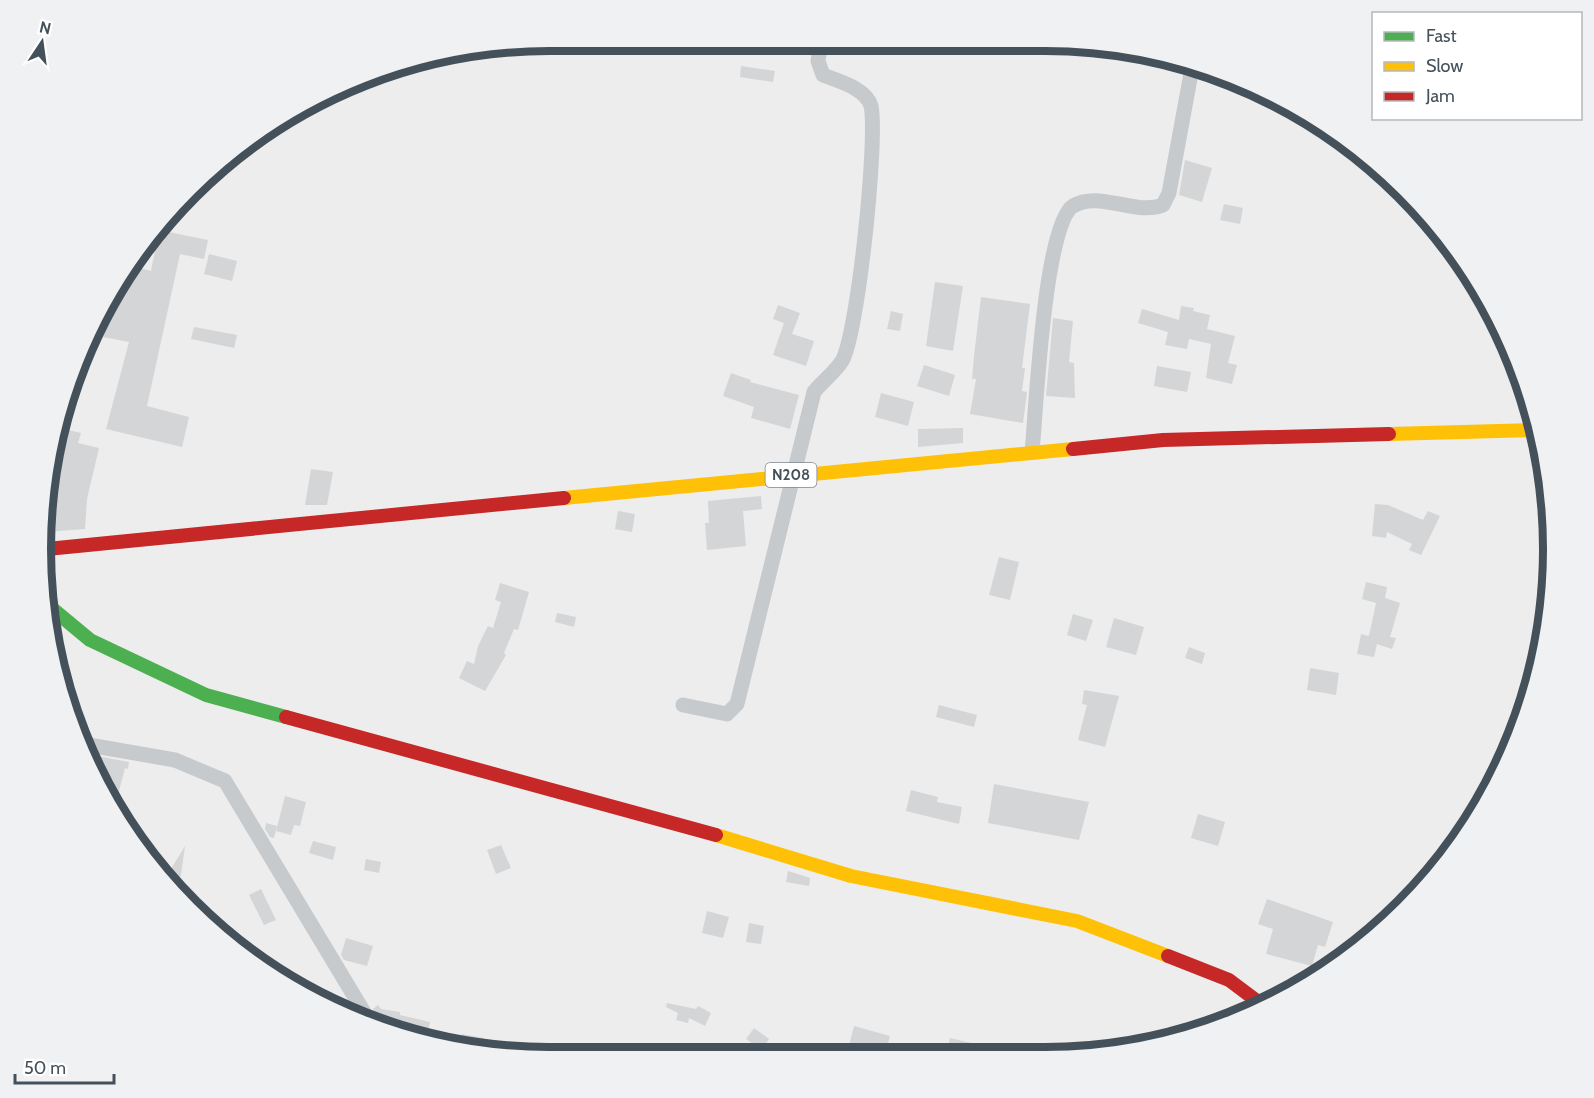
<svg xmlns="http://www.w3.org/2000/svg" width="1594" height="1098" font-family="Cabin,sans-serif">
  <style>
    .building { fill: #d4d5d6 }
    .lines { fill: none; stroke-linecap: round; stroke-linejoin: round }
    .street { stroke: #c7cacc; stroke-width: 15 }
    .fast { stroke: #4caf50; stroke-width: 14 }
    .slow { stroke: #ffc107; stroke-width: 14 }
    .jam { stroke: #c62828; stroke-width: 14 }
    .labels { text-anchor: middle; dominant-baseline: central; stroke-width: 4.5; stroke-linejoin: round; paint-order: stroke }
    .shield { fill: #fff; stroke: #7d858c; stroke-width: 1.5 }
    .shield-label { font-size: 15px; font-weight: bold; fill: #45515a }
    .rim { fill: none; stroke: #45515a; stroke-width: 8 }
  </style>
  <rect width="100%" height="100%" fill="#eeeded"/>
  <g class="building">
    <polygon points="741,66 775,71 773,82 740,77"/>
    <polygon points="1185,160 1212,168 1202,202 1179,195"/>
    <polygon points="1224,204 1243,208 1240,224 1220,220"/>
    <polygon points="159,230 208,240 204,259 180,254 147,406 189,417 182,447 106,429 129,342 103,337 104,332 94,330 129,274 134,276 136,267 151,271"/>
    <polygon points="209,254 237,261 232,281 204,274"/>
    <polygon points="935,282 963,286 953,351 926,346"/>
    <polygon points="981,297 1030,304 1022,368 1025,368 1022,391 1027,392 1023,423 970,414 976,379 972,379 974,356"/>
    <polygon points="778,305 800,313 792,334 814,341 806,366 773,355 784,323 773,319"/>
    <polygon points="1181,306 1194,308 1193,311 1210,315 1207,329 1235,336 1228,363 1237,365 1232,384 1206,378 1211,344 1189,339 1187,349 1165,345 1168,332 1138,323 1142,309 1179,320"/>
    <polygon points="891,311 903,314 900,331 887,329"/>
    <polygon points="1053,318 1073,321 1069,362 1074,363 1075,398 1046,396"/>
    <polygon points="194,327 237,335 234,348 191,339"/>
    <polygon points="924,365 955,375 949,396 917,386"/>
    <polygon points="1157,366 1191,372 1187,392 1154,386"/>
    <polygon points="731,373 751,380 750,382 799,395 790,429 751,418 754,407 723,396"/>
    <polygon points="881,393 914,402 908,426 875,417"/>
    <polygon points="60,428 81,433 78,443 99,448 87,499 85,529 46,532 45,483"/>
    <polygon points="963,428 963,443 918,447 918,429"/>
    <polygon points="311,469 333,472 327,505 305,505"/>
    <polygon points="761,496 762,509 743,511 746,546 707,550 705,523 709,523 708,501"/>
    <polygon points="1375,504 1388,505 1423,520 1428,511 1440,516 1421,555 1409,550 1412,544 1387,532 1386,538 1372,536"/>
    <polygon points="618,511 635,514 632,532 615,529"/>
    <polygon points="999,557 1019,562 1010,600 989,595"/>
    <polygon points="1366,582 1387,587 1385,598 1400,603 1390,637 1396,638 1392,649 1377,644 1374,657 1357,654 1361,634 1369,636 1376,603 1362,599"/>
    <polygon points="500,583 529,592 518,630 514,629 504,653 506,655 485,691 459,678 467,661 474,664 478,646 488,626 493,628 501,602 495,600"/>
    <polygon points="557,613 576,617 574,627 555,622"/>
    <polygon points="1073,614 1093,620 1086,641 1067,635"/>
    <polygon points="1114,618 1144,627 1136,655 1106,647"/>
    <polygon points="1189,647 1205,653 1202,664 1185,658"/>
    <polygon points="1310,668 1339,673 1336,695 1307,690"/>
    <polygon points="1084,690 1119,696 1105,747 1078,740 1087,705 1082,704"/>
    <polygon points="939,705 977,715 974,727 936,717"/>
    <polygon points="86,754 129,762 128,769 125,768 118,795 105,791 93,774"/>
    <polygon points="994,784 1089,802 1079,840 988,823"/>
    <polygon points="911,790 938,797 937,802 962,807 959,824 906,811"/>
    <polygon points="285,796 306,802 300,826 294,825 291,835 276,831"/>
    <polygon points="1198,814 1225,822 1218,846 1191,838"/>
    <polygon points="266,823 277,826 274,838 270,837 265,829"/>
    <polygon points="313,841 336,847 333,860 309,853"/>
    <polygon points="501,845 511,868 496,874 487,850"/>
    <polygon points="185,846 181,875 174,887 166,877"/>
    <polygon points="366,859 381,862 379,873 364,870"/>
    <polygon points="788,871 810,878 809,886 786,882"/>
    <polygon points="261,889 276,920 264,925 249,895"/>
    <polygon points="1267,899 1333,922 1325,947 1318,945 1312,966 1266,954 1273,929 1258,924"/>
    <polygon points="707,911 729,917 723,938 702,933"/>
    <polygon points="749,923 764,926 761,944 746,942"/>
    <polygon points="346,938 373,946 367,966 344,960 341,955"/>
    <polygon points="667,1003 696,1009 698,1006 711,1013 705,1026 689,1018 688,1023 676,1020 678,1013 666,1007"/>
    <polygon points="378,1005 381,1009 400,1012 400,1015 430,1022 426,1040 389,1029 385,1019 381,1023 373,1009"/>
    <polygon points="854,1026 890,1036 884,1058 846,1058"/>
    <polygon points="754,1028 769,1039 762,1050 746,1039"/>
    <polygon points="462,1034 484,1038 481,1051 459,1049"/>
    <polygon points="950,1038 1014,1053 1014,1058 945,1058"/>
    <polygon points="708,1043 724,1048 721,1058 704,1058"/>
  </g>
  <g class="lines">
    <g class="street">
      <path d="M1032,452c4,-40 12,-227 41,-246 26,-16 62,10 90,-1l6,-12 23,-125"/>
      <path d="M683,705l44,9 10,-10 77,-312c8,-10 21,-20 28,-31 16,-27 36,-223 29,-255 -5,-18 -33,-25 -48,-31l-5,-14 3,-21"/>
      <polyline points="83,744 175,760 225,781 371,1024"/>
    </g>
    <polyline class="fast" points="49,606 90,640 206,695 286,717"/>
    <g class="slow">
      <polyline points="1389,434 1538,430"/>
      <polyline points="564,498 1073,449"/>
      <polyline points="716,835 851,876 1077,921 1168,956"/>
    </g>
    <g class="jam">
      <polyline points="1073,449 1163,440 1389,434"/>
      <polyline points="47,549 564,498"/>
      <polyline points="286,717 716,835"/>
      <polyline points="1168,956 1229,980 1265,1007"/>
    </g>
  </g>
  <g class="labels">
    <rect class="shield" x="765.5" y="463" width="51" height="24" rx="4.5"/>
    <g class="shield-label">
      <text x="791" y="475">N208</text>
    </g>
  </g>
  <path d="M0 0H1594V1098H0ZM549 51H1045A498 498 0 0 1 1543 549V549A498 498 0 0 1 1045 1047H549A498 498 0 0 1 51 549V549A498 498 0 0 1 549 51Z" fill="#f0f1f2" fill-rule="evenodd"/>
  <path class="rim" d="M549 51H1045A498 498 0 0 1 1543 549V549A498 498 0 0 1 1045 1047H549A498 498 0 0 1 51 549V549A498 498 0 0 1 549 51Z"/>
  <rect x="1372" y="12" width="210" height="108" fill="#ffffff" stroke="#b5b9bd" stroke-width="1.5"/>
  <rect x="1384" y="32" width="30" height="9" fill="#4caf50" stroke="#b5b9bd" stroke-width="1.5"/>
  <text x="1426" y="42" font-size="18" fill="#45515a">Fast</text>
  <rect x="1384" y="62" width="30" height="9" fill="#ffc107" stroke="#b5b9bd" stroke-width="1.5"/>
  <text x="1426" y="72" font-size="18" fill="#45515a">Slow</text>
  <rect x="1384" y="92" width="30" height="9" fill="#c62828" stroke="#b5b9bd" stroke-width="1.5"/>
  <text x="1426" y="102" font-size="18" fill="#45515a">Jam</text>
  <g transform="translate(42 42) rotate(13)" stroke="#ffffff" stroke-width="4.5" paint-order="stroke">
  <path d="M0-4.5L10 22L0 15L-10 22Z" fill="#45515a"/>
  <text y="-9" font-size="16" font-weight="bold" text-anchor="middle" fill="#45515a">N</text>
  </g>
  <path d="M15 1074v9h99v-9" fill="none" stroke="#45515a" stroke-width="3"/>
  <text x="24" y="1074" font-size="18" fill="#45515a" stroke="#ffffff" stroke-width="4.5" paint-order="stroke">50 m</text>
</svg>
